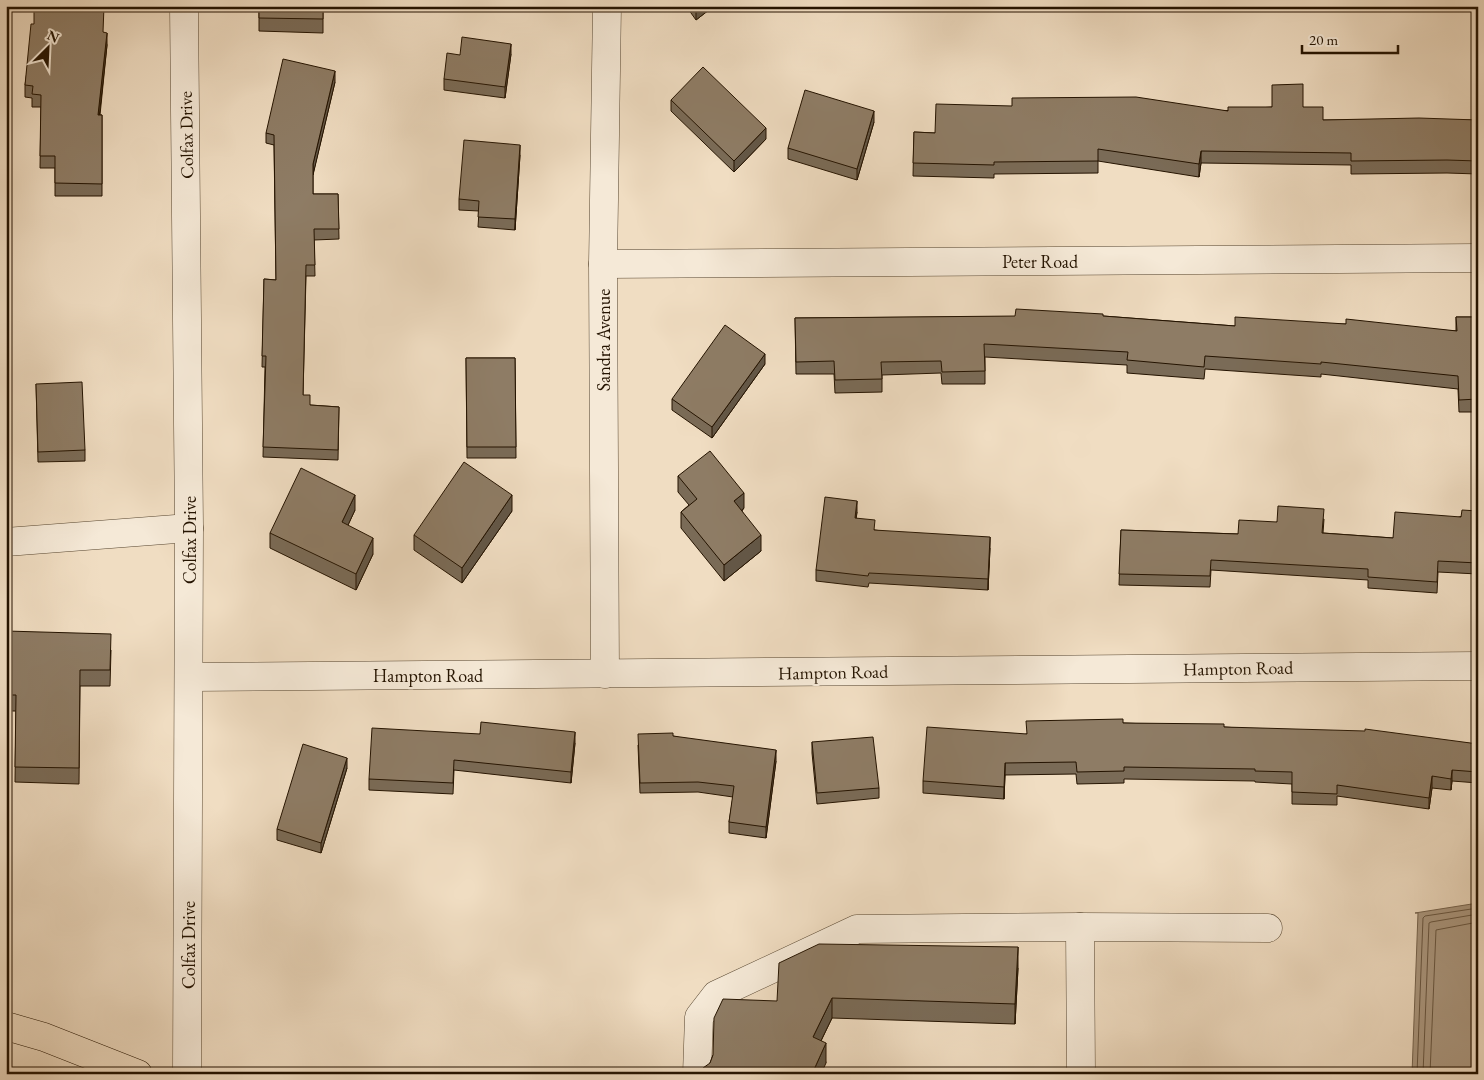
<svg xmlns="http://www.w3.org/2000/svg" width="1484" height="1080" font-family="'EB Garamond',serif">
  <style>
    .water { fill: #ab9880; stroke: #75634d }
    .lines { fill: none; stroke-linecap: round; stroke-linejoin: round }
    .shore { stroke: #685640; stroke-width: 1 }
    .minor-casing { stroke: #574630; stroke-width: 29 }
    .major-casing { stroke: #241300; stroke-width: 29 }
    .minor { stroke: #f5e9d7; stroke-width: 28 }
    .major { stroke: #f0ddc2; stroke-width: 28 }
    .wall { fill: #7a6b57; stroke: #241300 }
    .shaded-wall { fill: #635747; stroke: #241300 }
    .building { fill: #8e7c65; stroke: #241300 }
    .labels { text-anchor: middle; dominant-baseline: central; stroke-width: 4.5; stroke-linejoin: round; paint-order: stroke }
    .street-label { font-size: 18px; fill: #241300; stroke: #f5e9d7 }
  </style>
  <rect width="100%" height="100%" fill="#f0ddc2"/>
  <filter id="stains"><feTurbulence type="fractalNoise" baseFrequency=".004" numOctaves="4"/><feColorMatrix values="0 0 0 0 .2 0 0 0 0 .09 0 0 0 0 .02 0 0 0 .5 -.17"/></filter>
  <radialGradient id="worn" r=".72"><stop offset=".6" stop-color="#630" stop-opacity="0"/><stop offset="1" stop-color="#630" stop-opacity=".3"/></radialGradient>
  <polygon class="water" points="1478,903 1478,1074 1412,1074 1418,913 1415,913"/>
  <g class="lines">
    <g class="shore">
      <polyline points="1417,1074 1423,918 1425,916 1478,908"/>
      <polyline points="1423,1074 1429,923 1431,922 1478,914"/>
      <polyline points="1430,1074 1436,930 1478,922"/>
    </g>
    <defs>
      <g id="minor">
        <polyline points="184,6 189,528 187,1074"/>
        <polyline points="603,264 1478,258"/>
        <polyline points="6,542 189,528"/>
        <polyline points="605,674 603,264 607,6"/>
        <polyline points="189,677 1478,666"/>
        <polyline points="697,1074 699,1017 716,995 857,929 1080,927"/>
        <polyline points="1081,1074 1080,927 1268,928"/>
      </g>
      <polyline id="major" points="6,1026 44,1037 138,1074"/>
    </defs>
    <use href="#minor" class="minor-casing"/>
    <use href="#major" class="major-casing"/>
    <use href="#minor" class="minor"/>
    <use href="#major" class="major"/>
  </g>
  <g class="wall">
    <polygon points="259,6 323,6 323,33 259,31"/>
    <polygon points="686,6 714,6 696,20"/>
    <polygon points="34,24 103,32 107,45 100,115 102,115 102,196 55,196 55,168 40,168 41,107 32,107 32,98 25,97 25,85"/>
    <polygon points="511,54 505,98 444,90 444,79 460,55"/>
    <polygon points="335,82 313,174 313,194 338,194 339,239 314,240 315,276 306,276 303,395 310,405 339,407 338,460 263,457 265,367 262,367 264,279 276,280 274,145 266,143 266,133"/>
    <polygon points="671,100 766,139 734,172 671,111"/>
    <polygon points="1272,107 1303,107 1323,120 1478,120 1478,174 1447,173 1351,174 1351,165 1201,163 1199,177 1098,161 1098,173 994,174 994,178 913,176 914,132 935,133"/>
    <polygon points="874,122 857,180 788,159 788,148"/>
    <polygon points="520,155 515,230 478,227 479,211 459,210 459,199"/>
    <polygon points="1103,316 1235,326 1346,324 1456,331 1456,317 1478,317 1478,412 1459,412 1458,389 1321,374 1321,377 1205,369 1204,379 1127,373 1127,365 985,357 985,384 942,384 941,373 882,375 882,392 835,393 834,374 796,374 795,318"/>
    <polygon points="466,358 515,358 516,458 467,458"/>
    <polygon points="765,364 712,438 672,410 672,399"/>
    <polygon points="36,384 85,450 85,461 38,462"/>
    <polygon points="678,476 744,508 742,511 761,551 724,581 681,528 681,512 689,505 678,492"/>
    <polygon points="355,510 348,525 373,554 356,590 270,548 270,533"/>
    <polygon points="512,511 462,583 414,550 414,535"/>
    <polygon points="1478,511 1478,574 1438,572 1437,593 1368,588 1368,580 1211,570 1210,587 1119,585 1121,530 1238,534 1277,522 1324,519 1323,533 1393,538"/>
    <polygon points="857,512 856,518 875,530 990,548 988,590 869,583 868,587 816,581 816,570"/>
    <polygon points="6,631 111,650 110,686 80,686 79,784 15,782 16,711 6,711"/>
    <polygon points="1123,723 1224,727 1478,744 1478,783 1452,781 1451,790 1432,788 1429,809 1337,796 1337,805 1292,804 1292,784 1255,782 1255,781 1124,779 1124,783 1077,784 1076,774 1005,775 1004,799 923,793 923,781 1026,734"/>
    <polygon points="480,734 575,743 571,783 454,770 453,794 369,790 369,779"/>
    <polygon points="673,736 776,761 766,838 729,833 729,822 733,797 698,792 640,793 638,745"/>
    <polygon points="812,742 879,788 879,798 817,804 812,753"/>
    <polygon points="347,768 321,853 277,840 277,829"/>
    <polygon points="1018,968 1015,1024 832,1018 821,1041 826,1063 710,1063 713,1055 777,1001"/>
  </g>
  <g class="shaded-wall">
    <polygon points="700,6 714,6 696,20 696,9"/>
    <polygon points="107,33 107,45 98,127 98,115"/>
    <polygon points="511,44 511,54 505,98 505,87"/>
    <polygon points="335,71 335,82 313,175 313,164"/>
    <polygon points="874,111 874,122 857,180 857,169"/>
    <polygon points="766,128 766,139 734,172 734,161"/>
    <polygon points="520,145 520,155 515,230 515,219"/>
    <polygon points="1201,151 1201,163 1199,177 1199,164"/>
    <polygon points="765,354 765,364 712,438 712,427"/>
    <polygon points="744,493 744,508 734,517 734,501"/>
    <polygon points="355,495 355,510 342,538 342,522"/>
    <polygon points="512,495 512,511 462,583 462,568"/>
    <polygon points="857,501 857,512 855,528 855,518"/>
    <polygon points="761,535 761,551 724,581 724,565"/>
    <polygon points="990,537 990,548 988,590 988,579"/>
    <polygon points="373,538 373,554 356,590 356,574"/>
    <polygon points="575,732 575,743 571,783 571,772"/>
    <polygon points="776,750 776,761 766,838 766,827"/>
    <polygon points="347,758 347,768 321,853 321,843"/>
    <polygon points="1005,763 1005,775 1004,799 1004,787"/>
    <polygon points="1452,770 1452,781 1451,790 1451,779"/>
    <polygon points="1432,776 1432,788 1429,809 1429,798"/>
    <polygon points="1018,947 1018,968 1015,1024 1015,1004"/>
    <polygon points="832,998 832,1018 813,1057 813,1037"/>
    <polygon points="826,1043 826,1063 821,1074 812,1074"/>
  </g>
  <g class="building">
    <polygon points="34,6 104,6 103,32 107,33 98,115 102,115 102,184 55,183 55,156 40,156 41,95 32,94 33,86 25,85 31,24 34,24"/>
    <polygon points="259,6 323,6 323,19 259,18"/>
    <polygon points="694,6 700,6 696,9"/>
    <polygon points="462,37 511,44 505,87 444,79 447,53 460,55"/>
    <polygon points="283,59 335,71 313,164 313,194 338,194 339,229 314,229 315,265 306,265 303,395 310,395 310,405 339,407 338,450 263,447 266,356 262,356 264,279 276,280 274,135 266,133"/>
    <polygon points="703,67 766,128 734,161 671,100"/>
    <polygon points="1303,84 1303,107 1323,107 1323,120 1419,118 1478,120 1478,161 1447,160 1351,161 1351,153 1201,151 1199,164 1098,149 1098,161 994,162 994,165 913,163 914,132 935,133 936,104 1012,106 1012,98 1136,97 1228,111 1228,107 1272,107 1272,85"/>
    <polygon points="805,90 874,111 857,169 788,148"/>
    <polygon points="464,140 520,145 515,219 478,217 479,201 459,199"/>
    <polygon points="1016,309 1103,314 1103,316 1235,326 1235,317 1346,324 1346,319 1457,331 1456,317 1478,317 1478,399 1459,400 1458,376 1321,362 1321,364 1205,356 1204,367 1127,360 1128,352 984,344 985,371 942,372 941,361 881,362 882,379 835,380 834,361 796,362 795,318 1015,316"/>
    <polygon points="725,325 765,354 712,427 672,399"/>
    <polygon points="466,358 515,358 516,447 467,447"/>
    <polygon points="82,382 85,450 38,452 36,384"/>
    <polygon points="710,451 744,493 734,501 761,535 724,565 681,512 697,499 678,476"/>
    <polygon points="464,462 512,495 462,568 414,535"/>
    <polygon points="301,468 355,495 342,522 373,538 356,574 270,533"/>
    <polygon points="825,497 857,501 855,518 875,520 874,530 990,537 988,579 869,573 868,576 816,570"/>
    <polygon points="1278,506 1324,509 1322,533 1393,538 1395,512 1461,517 1462,510 1478,511 1478,563 1438,561 1437,582 1368,577 1368,569 1211,560 1210,576 1119,574 1121,530 1238,534 1239,520 1277,522"/>
    <polygon points="6,631 111,634 110,670 80,670 79,768 15,767 16,695 6,695"/>
    <polygon points="1123,719 1123,723 1224,724 1224,727 1365,731 1365,729 1478,744 1478,772 1452,770 1451,779 1432,776 1429,798 1337,785 1337,794 1292,792 1292,772 1255,771 1255,769 1124,767 1124,771 1077,772 1076,762 1005,763 1004,787 923,781 927,727 1027,734 1026,721"/>
    <polygon points="481,722 575,732 571,772 454,760 453,783 369,779 372,728 480,734"/>
    <polygon points="673,733 673,736 776,750 766,827 729,822 734,786 698,782 640,783 638,734"/>
    <polygon points="873,737 879,788 817,793 812,742"/>
    <polygon points="303,744 347,758 321,843 277,829"/>
    <polygon points="819,944 1018,947 1015,1004 832,998 813,1037 826,1043 812,1074 700,1074 703,1068 710,1063 713,1055 714,1018 723,999 777,1001 779,963"/>
  </g>
  <g class="labels">
    <g class="street-label">
      <text transform="translate(186 135) rotate(-91)">Colfax Drive</text>
      <text x="1040" y="261">Peter Road</text>
      <text transform="translate(603 340) rotate(-90)">Sandra Avenue</text>
      <text transform="translate(189 540) rotate(-90)">Colfax Drive</text>
      <text transform="translate(1238 668) rotate(-1)">Hampton Road</text>
      <text transform="translate(833 672) rotate(-1)">Hampton Road</text>
      <text x="428" y="675">Hampton Road</text>
      <text transform="translate(188 945) rotate(-90)">Colfax Drive</text>
    </g>
  </g>
  <rect width="1484" height="1080" fill="none" stroke="#f0ddc2" stroke-width="25"/>
  <rect x="8" y="8" width="1469" height="1065" fill="none" stroke="#241300" stroke-width="2.5"/>
  <rect x="12" y="12" width="1459" height="1055" fill="none" stroke="#241300"/>
  <g transform="translate(48 48) rotate(24)" stroke="#f5e9d7" stroke-width="4" paint-order="stroke">
  <path d="M0-4L9 19L0 12L-9 19Z" fill="#241300"/>
  <text y="-8" font-size="14" font-weight="bold" text-anchor="middle" fill="#241300">N</text>
  </g>
  <path d="M1302 45v8h96v-8" fill="none" stroke="#241300" stroke-width="2.5"/>
  <text x="1309" y="45" font-size="15" fill="#241300" stroke="#f5e9d7" stroke-width="4" paint-order="stroke">20 m</text>
  <rect width="100%" height="100%" filter="url(#stains)"/>
  <rect width="100%" height="100%" fill="url(#worn)"/>
</svg>
